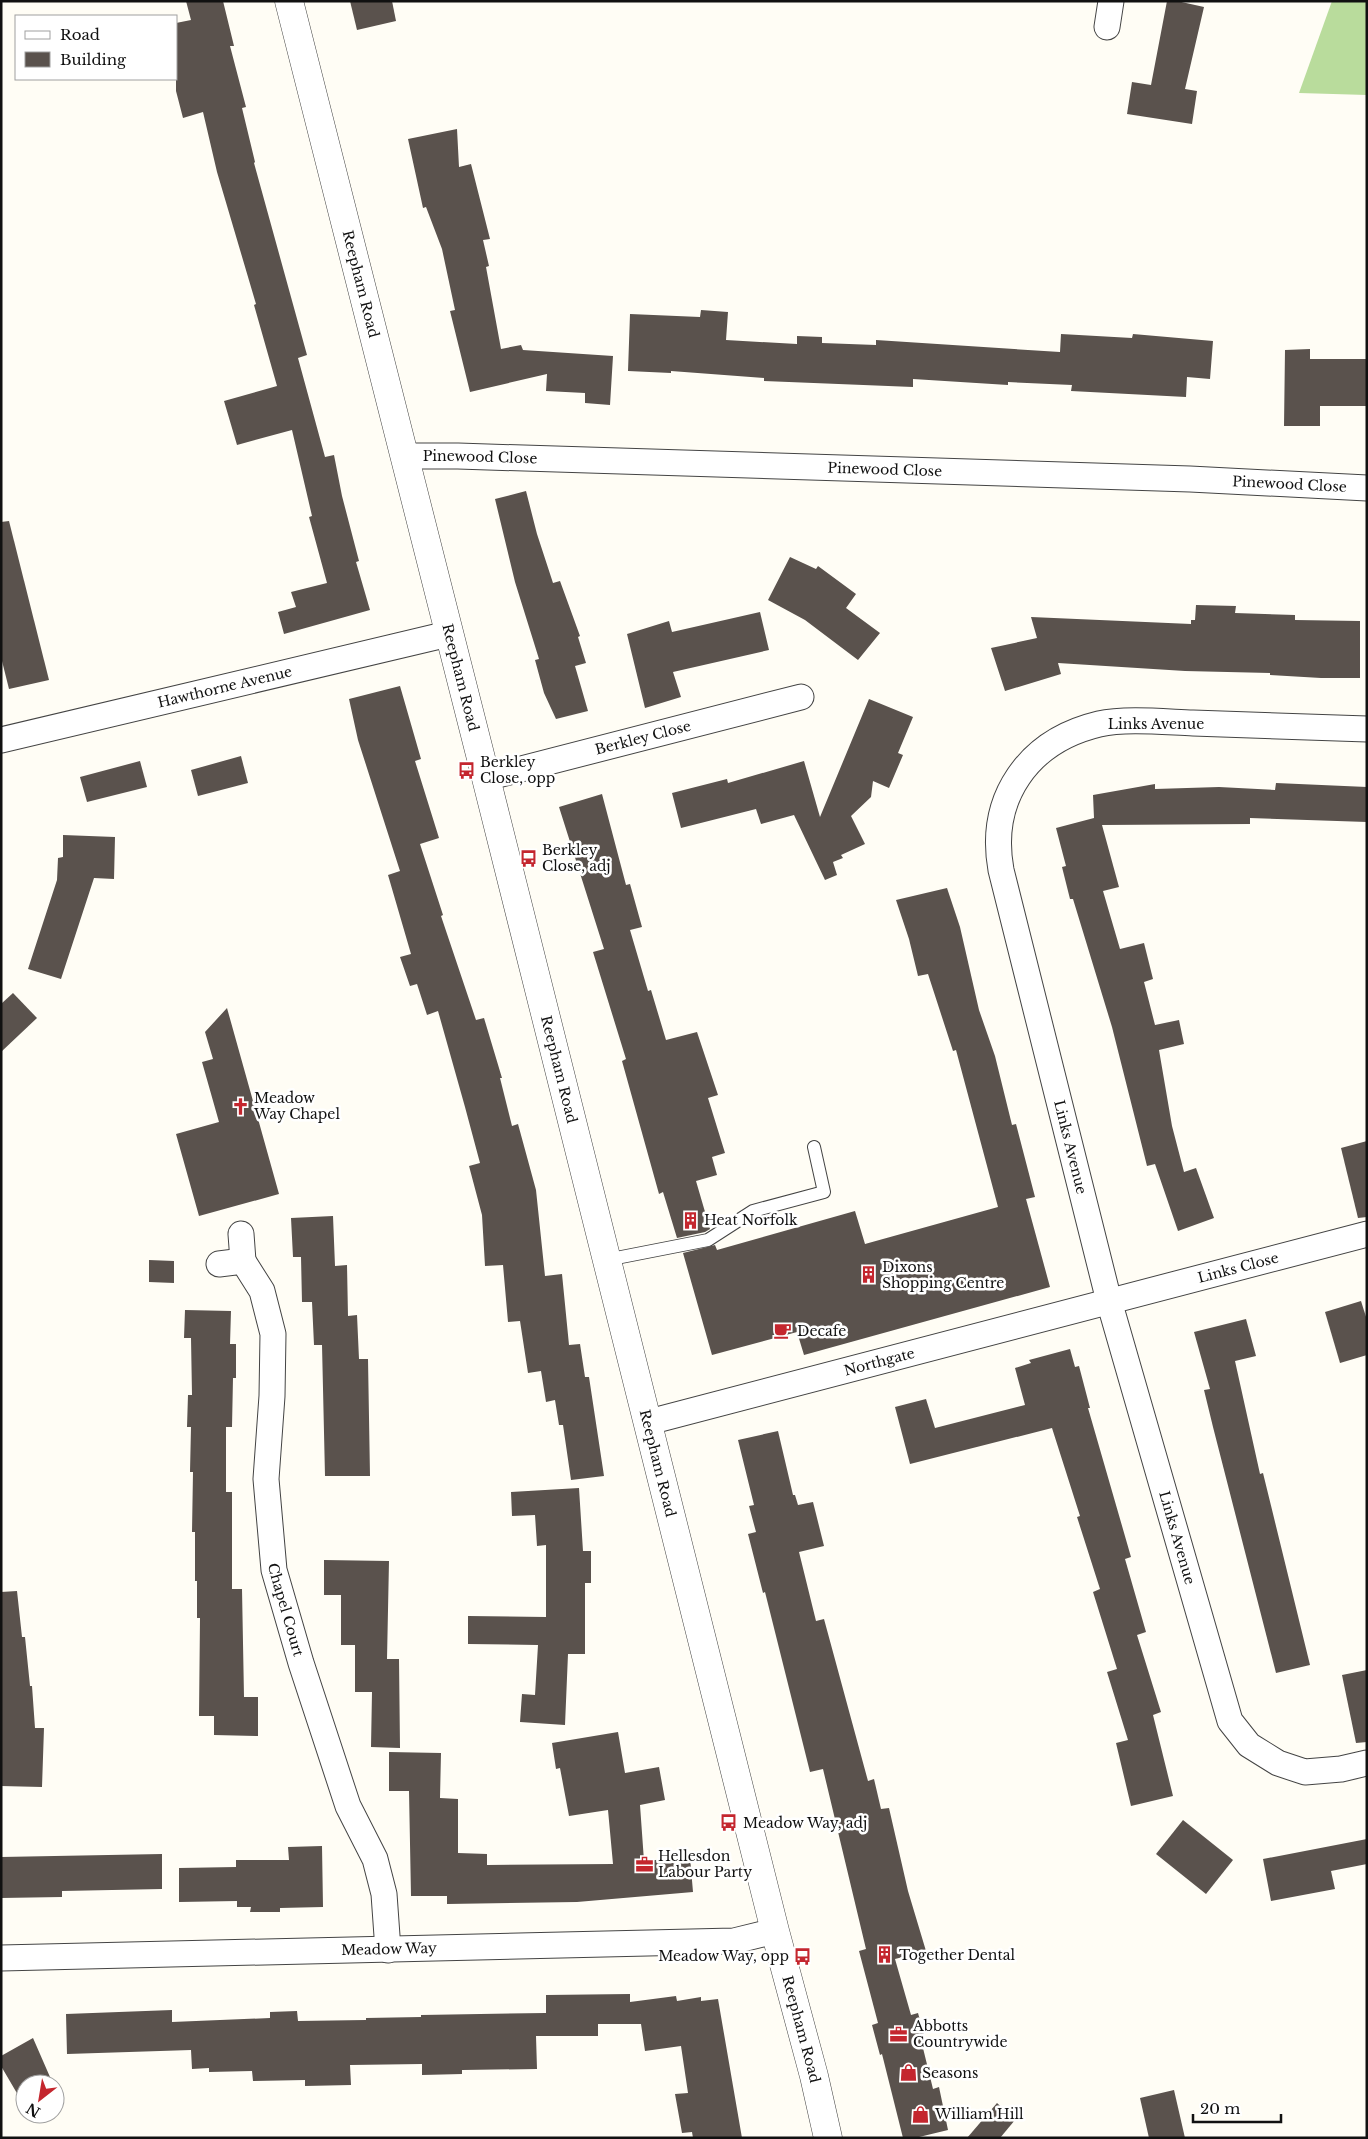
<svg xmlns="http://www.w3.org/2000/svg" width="1368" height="2139" font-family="'Libre Baskerville',serif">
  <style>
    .forest { fill: #b9dc9c }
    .building { fill: #5a524d }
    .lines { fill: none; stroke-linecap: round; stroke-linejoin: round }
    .service-casing { stroke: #444; stroke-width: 14 }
    .minor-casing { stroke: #444; stroke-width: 27 }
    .tertiary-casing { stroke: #444; stroke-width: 29 }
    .service { stroke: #fff; stroke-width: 12 }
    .minor { stroke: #fff; stroke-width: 25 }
    .tertiary { stroke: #fff; stroke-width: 28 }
    .labels { text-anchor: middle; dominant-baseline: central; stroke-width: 5; stroke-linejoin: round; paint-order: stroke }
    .street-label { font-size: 14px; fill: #111; stroke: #fff }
    .poi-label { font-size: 14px; fill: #111; stroke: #fff; text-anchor: start }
  </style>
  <rect width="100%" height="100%" fill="#fffdf5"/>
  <polygon class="forest" points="1332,1 1367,1 1367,95 1299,93"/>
  <g class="building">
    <polygon points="186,1 223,1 234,46 230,46 246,107 242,108 255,162 254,163 307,355 298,358 325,457 334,455 342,496 359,561 356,562 370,610 284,634 278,612 296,607 291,592 327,583 309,517 312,516 292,430 237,445 224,401 277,386 254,305 256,304 217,172 203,112 183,118 176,91 176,23 191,20"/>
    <polygon points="350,1 392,1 396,21 357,30"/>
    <polygon points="1167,1 1177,1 1204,7 1185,89 1197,91 1192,124 1127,114 1132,82 1151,85"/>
    <polygon points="457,129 459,167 471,164 490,239 483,240 489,266 486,267 501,349 521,345 523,350 613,356 610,405 585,403 585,393 546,391 547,374 470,392 450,311 455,310 442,249 426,207 423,208 408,139"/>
    <polygon points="701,310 728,312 726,340 797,344 797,336 822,337 822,343 876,345 876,340 1060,352 1061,334 1132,338 1133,334 1213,341 1210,379 1187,377 1186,397 1071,391 1072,385 1008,382 1008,385 913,379 913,387 764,381 764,378 671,371 671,373 628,371 630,314 700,317"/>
    <polygon points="1310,349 1310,359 1367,359 1367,406 1320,406 1320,426 1284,426 1285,350"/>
    <polygon points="526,491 537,534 553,583 560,581 580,636 578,637 586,663 575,666 588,711 556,719 544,693 535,660 539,659 515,582 495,499"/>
    <polygon points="9,521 49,680 9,689 1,657 1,522"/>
    <polygon points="790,557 816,569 818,566 856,594 846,608 880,633 858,660 805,620 768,600"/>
    <polygon points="1196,605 1236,606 1235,613 1295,615 1295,620 1360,621 1360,678 1321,678 1270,675 1270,673 1185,671 1058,663 1061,674 1005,691 991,648 1037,638 1031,617 1191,624 1191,620 1195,620"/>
    <polygon points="760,612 769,650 673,672 681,697 645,708 627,634 669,621 672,632"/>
    <polygon points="400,686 421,759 415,761 439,838 420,844 443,915 441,916 476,1020 484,1018 502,1078 500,1078 512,1126 518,1124 536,1190 545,1276 562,1274 569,1345 580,1344 585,1377 589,1377 604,1476 571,1480 563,1425 559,1425 555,1400 546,1402 541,1371 528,1373 520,1321 508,1322 503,1265 485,1266 482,1215 469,1166 480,1163 465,1107 438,1011 427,1015 417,984 410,986 400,957 411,954 388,875 400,871 358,740 349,699"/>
    <polygon points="869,699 913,717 898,753 903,755 889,788 873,781 871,797 851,816 865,844 841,855 843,858 833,862 837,875 825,880 794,815 761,824 756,809 681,828 672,793 727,779 728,783 804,761 820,817"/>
    <polygon points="241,756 248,783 198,796 191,770"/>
    <polygon points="140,761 147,787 87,802 80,777"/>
    <polygon points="1276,783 1367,787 1367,822 1250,818 1250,824 1102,825 1119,887 1103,891 1120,949 1144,943 1153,979 1144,982 1155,1025 1179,1020 1184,1044 1159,1050 1172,1126 1184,1172 1196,1168 1214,1218 1178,1231 1155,1164 1147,1166 1112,1027 1073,899 1070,899 1062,867 1066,866 1056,828 1094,818 1093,795 1155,784 1155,789 1219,787 1275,790"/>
    <polygon points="602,794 626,885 630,884 642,927 630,930 648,991 651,990 666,1040 697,1032 718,1095 708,1098 725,1153 712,1157 717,1175 696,1181 710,1229 705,1232 677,1238 663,1192 659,1194 622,1061 626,1059 593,952 604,949 559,807"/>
    <polygon points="63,835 115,837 114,879 94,878 61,979 28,969 57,880 58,858 63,857"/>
    <polygon points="947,888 960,927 979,1010 995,1056 1012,1125 1016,1124 1035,1197 1026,1199 1050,1287 804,1355 797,1332 712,1355 683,1253 715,1245 717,1250 855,1211 865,1244 998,1207 956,1050 953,1051 928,974 918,976 909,939 896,900"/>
    <polygon points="13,993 37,1018 1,1052 1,1004"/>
    <polygon points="227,1008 279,1194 199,1216 176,1134 219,1122 202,1062 213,1059 205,1032"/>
    <polygon points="1367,1141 1367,1217 1358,1218 1341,1148"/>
    <polygon points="333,1216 335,1266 347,1265 348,1316 357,1315 359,1359 368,1359 370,1476 325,1476 322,1345 314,1345 312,1302 302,1302 301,1257 293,1257 291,1218"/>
    <polygon points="149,1260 174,1261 174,1283 149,1282"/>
    <polygon points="1361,1301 1367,1320 1367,1355 1340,1363 1325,1312"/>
    <polygon points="185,1310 231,1311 230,1344 236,1344 236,1378 233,1378 232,1427 226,1427 226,1492 232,1492 232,1589 242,1589 244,1697 258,1697 258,1736 214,1735 214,1716 199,1716 200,1618 197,1618 197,1581 195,1581 195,1532 192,1532 193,1472 190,1472 191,1427 187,1427 188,1395 192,1395 191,1338 184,1338"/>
    <polygon points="1246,1319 1256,1356 1235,1361 1260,1474 1263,1473 1310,1665 1276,1673 1213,1427 1204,1390 1210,1389 1194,1332"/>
    <polygon points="1070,1349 1075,1367 1079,1366 1090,1408 1088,1408 1131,1557 1125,1559 1146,1632 1137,1635 1161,1712 1153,1715 1173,1796 1131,1806 1116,1743 1128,1740 1107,1672 1117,1669 1093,1592 1100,1589 1077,1517 1080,1516 1052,1428 910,1464 895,1407 926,1399 935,1428 1025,1405 1015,1368 1031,1363 1029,1360"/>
    <polygon points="778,1431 793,1495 795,1495 798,1505 813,1502 824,1546 799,1552 816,1621 824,1619 868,1781 874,1779 881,1809 889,1808 908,1891 926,1951 895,1959 911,2015 918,2013 926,2042 922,2044 933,2089 939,2087 948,2130 915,2138 903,2138 882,2054 880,2055 872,2025 878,2023 859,1951 866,1949 823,1769 810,1772 765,1592 763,1593 748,1534 756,1532 749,1506 754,1505 738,1440"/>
    <polygon points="579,1488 583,1551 591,1551 591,1583 585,1583 585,1654 568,1654 565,1725 520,1722 522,1694 535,1695 538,1645 468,1644 468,1616 546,1617 546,1545 537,1546 535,1515 512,1516 511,1492"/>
    <polygon points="324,1560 389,1561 387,1659 399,1659 400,1748 371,1747 372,1692 355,1692 355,1645 341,1645 341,1595 324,1595"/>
    <polygon points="17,1591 22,1637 25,1637 30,1686 32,1686 35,1728 44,1728 42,1787 1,1786 1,1592"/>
    <polygon points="1367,1670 1367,1742 1356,1743 1342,1675"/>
    <polygon points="618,1732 625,1773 659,1767 665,1800 640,1805 644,1861 690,1857 693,1892 577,1902 447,1904 447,1896 411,1896 409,1791 389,1791 389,1752 441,1753 440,1798 458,1799 458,1853 487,1854 487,1865 613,1864 608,1810 569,1816 560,1768 556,1769 552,1743"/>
    <polygon points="1183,1820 1233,1860 1206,1894 1156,1854"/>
    <polygon points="1367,1839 1367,1864 1331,1871 1335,1889 1271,1901 1263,1859"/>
    <polygon points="322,1846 323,1907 280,1908 280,1912 250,1912 251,1907 237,1907 237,1901 179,1902 179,1868 236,1867 236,1860 289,1860 288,1847"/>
    <polygon points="162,1854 162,1889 62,1891 62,1897 1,1898 1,1857"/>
    <polygon points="630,1994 630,2002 676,1996 677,2001 701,1997 701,2001 718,1999 742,2138 693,2138 692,2132 682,2133 675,2094 688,2093 681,2046 645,2051 641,2024 598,2024 598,2036 536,2036 537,2069 462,2070 462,2074 422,2075 422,2064 350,2065 351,2085 305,2086 305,2080 253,2081 252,2071 209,2072 209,2068 192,2069 191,2050 67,2054 66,2014 172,2010 172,2022 270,2018 270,2012 297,2011 298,2021 366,2020 366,2018 421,2017 421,2015 546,2013 546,1995"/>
    <polygon points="33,2038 50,2077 38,2084 25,2084 25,2091 18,2095 1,2066 1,2056"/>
    <polygon points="1174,2090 1185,2138 1149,2138 1140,2098"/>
    <polygon points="997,2103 1015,2120 1000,2138 967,2138"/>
  </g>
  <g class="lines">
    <defs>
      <polyline id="service" points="606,1260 708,1240 753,1211 824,1192 814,1147"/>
      <g id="minor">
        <polyline points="1107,27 1111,1"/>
        <path id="s1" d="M404,456h54l732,23 177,9"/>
        <path id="s2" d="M1367,729c-58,-2 -116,-4 -174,-6 -28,-1 -68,-5 -94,1 -71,17 -111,74 -98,146l108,431 121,420 19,24 29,18 27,9 36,-3 26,-6"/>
        <path id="s3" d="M1,740l447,-106"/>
        <path id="s4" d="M486,778l315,-81"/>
        <polyline points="241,1234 243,1261"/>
        <path id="s5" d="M219,1264l24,-3 19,30 11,43 -1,62 -6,83 8,91 27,93 47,143 27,53 9,35 4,56"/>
        <path id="s6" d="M649,1422l718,-188"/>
        <path id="s7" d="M1,1958l733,-17 41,-10"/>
      </g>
      <g id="tertiary">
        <path id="s8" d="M289,1l197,777 289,1153 39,145 14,62"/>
      </g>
    </defs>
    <use href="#service" class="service-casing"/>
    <use href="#minor" class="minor-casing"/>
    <use href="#tertiary" class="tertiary-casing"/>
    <use href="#service" class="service"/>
    <use href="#minor" class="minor"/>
    <use href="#tertiary" class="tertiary"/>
  </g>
  <defs>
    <symbol id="bus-bare" viewBox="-9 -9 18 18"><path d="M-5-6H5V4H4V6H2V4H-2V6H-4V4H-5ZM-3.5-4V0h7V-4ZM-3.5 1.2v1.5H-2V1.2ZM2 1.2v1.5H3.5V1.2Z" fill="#c4262e" stroke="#fff" stroke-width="2.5" paint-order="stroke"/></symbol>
    <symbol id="church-bare" viewBox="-9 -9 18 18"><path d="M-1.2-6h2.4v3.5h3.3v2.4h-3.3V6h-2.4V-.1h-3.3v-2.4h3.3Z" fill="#c4262e" stroke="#fff" stroke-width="2.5" paint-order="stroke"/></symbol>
    <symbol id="building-bare" viewBox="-9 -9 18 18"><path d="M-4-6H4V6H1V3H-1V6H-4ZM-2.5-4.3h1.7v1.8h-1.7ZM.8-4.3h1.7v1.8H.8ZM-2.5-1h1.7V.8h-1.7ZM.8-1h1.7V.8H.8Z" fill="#c4262e" stroke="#fff" stroke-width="2.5" paint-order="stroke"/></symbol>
    <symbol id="cafe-bare" viewBox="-9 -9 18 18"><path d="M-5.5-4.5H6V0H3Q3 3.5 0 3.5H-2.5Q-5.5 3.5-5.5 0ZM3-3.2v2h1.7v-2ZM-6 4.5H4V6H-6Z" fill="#c4262e" stroke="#fff" stroke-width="2.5" paint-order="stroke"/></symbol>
    <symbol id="office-bare" viewBox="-9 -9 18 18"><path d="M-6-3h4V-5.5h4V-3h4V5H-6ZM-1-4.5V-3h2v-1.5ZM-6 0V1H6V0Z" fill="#c4262e" stroke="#fff" stroke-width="2.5" paint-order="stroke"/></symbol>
    <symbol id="shop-bare" viewBox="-9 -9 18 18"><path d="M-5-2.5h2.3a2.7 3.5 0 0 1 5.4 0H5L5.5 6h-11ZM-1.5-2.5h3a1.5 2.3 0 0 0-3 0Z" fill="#c4262e" stroke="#fff" stroke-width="2.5" paint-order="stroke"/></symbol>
  </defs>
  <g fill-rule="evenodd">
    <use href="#bus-bare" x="454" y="758" width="25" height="25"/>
    <use href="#bus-bare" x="516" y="846" width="25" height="25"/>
    <use href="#church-bare" x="228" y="1094" width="25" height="25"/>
    <use href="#building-bare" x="678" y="1208" width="25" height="25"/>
    <use href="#building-bare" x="856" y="1262" width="25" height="25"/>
    <use href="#cafe-bare" x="770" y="1318" width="25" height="25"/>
    <use href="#bus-bare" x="716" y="1810" width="25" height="25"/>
    <use href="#office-bare" x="632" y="1852" width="25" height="25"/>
    <use href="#building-bare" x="872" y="1942" width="25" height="25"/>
    <use href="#bus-bare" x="790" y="1944" width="25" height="25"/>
    <use href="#office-bare" x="886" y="2022" width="25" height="25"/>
    <use href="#shop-bare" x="896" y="2060" width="25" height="25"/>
    <use href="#shop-bare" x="908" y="2102" width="25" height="25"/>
  </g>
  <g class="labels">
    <g class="street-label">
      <text stroke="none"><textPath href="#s8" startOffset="292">Reepham Road</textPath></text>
      <text stroke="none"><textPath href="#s1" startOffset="76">Pinewood Close</textPath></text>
      <text stroke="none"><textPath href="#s1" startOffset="481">Pinewood Close</textPath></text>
      <text stroke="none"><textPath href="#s1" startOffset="886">Pinewood Close</textPath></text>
      <text stroke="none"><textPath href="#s8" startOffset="698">Reepham Road</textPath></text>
      <text stroke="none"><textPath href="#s3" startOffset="230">Hawthorne Avenue</textPath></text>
      <text x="1156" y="724">Links Avenue</text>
      <text stroke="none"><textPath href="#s4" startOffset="162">Berkley Close</textPath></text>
      <text stroke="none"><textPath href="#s8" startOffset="1102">Reepham Road</textPath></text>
      <text stroke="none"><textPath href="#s2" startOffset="750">Links Avenue</textPath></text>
      <text stroke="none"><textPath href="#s6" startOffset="609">Links Close</textPath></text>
      <text stroke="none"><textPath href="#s6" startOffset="238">Northgate</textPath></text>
      <text stroke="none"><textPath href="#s8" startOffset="1508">Reepham Road</textPath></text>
      <text stroke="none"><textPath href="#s2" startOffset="1155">Links Avenue</textPath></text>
      <text stroke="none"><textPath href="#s5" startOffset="382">Chapel Court</textPath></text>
      <text stroke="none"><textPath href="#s7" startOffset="388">Meadow Way</textPath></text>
      <text stroke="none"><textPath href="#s8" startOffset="2092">Reepham Road</textPath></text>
    </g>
    <g class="poi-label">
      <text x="480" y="762">Berkley<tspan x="480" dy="16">Close, opp</tspan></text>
      <text x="542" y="850">Berkley<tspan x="542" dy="16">Close, adj</tspan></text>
      <text x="254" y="1098">Meadow<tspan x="254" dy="16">Way Chapel</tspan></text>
      <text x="704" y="1220">Heat Norfolk</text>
      <text x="882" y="1267">Dixons<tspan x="882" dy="16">Shopping Centre</tspan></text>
      <text x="797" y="1331">Decafe</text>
      <text x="743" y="1823">Meadow Way, adj</text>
      <text x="658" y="1856">Hellesdon<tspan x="658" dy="16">Labour Party</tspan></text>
      <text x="899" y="1955">Together Dental</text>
      <text x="789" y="1956" text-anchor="end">Meadow Way, opp</text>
      <text x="913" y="2026">Abbotts<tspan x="913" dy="16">Countrywide</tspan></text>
      <text x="922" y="2073">Seasons</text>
      <text x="935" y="2114">William Hill</text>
    </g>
  </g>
  <rect width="1368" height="2139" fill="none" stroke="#111111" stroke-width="5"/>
  <rect x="15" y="15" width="162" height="65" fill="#ffffff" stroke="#a0a0a0"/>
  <rect x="25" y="31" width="25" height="8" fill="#ffffff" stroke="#a0a0a0"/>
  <text x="60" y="40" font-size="15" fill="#111111">Road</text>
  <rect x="25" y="52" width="25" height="15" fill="#5a524d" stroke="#a0a0a0"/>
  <text x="60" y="65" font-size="15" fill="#111111">Building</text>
  <g transform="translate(40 2099) rotate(211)"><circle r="24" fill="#ffffff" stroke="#a0a0a0"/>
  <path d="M0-4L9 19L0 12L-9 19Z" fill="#c4262e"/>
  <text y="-8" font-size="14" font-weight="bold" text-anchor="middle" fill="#111111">N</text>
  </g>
  <path d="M1193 2114v8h88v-8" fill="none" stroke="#111111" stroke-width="2.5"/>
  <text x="1200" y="2114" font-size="15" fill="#111111" stroke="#ffffff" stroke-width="4" paint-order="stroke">20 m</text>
</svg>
